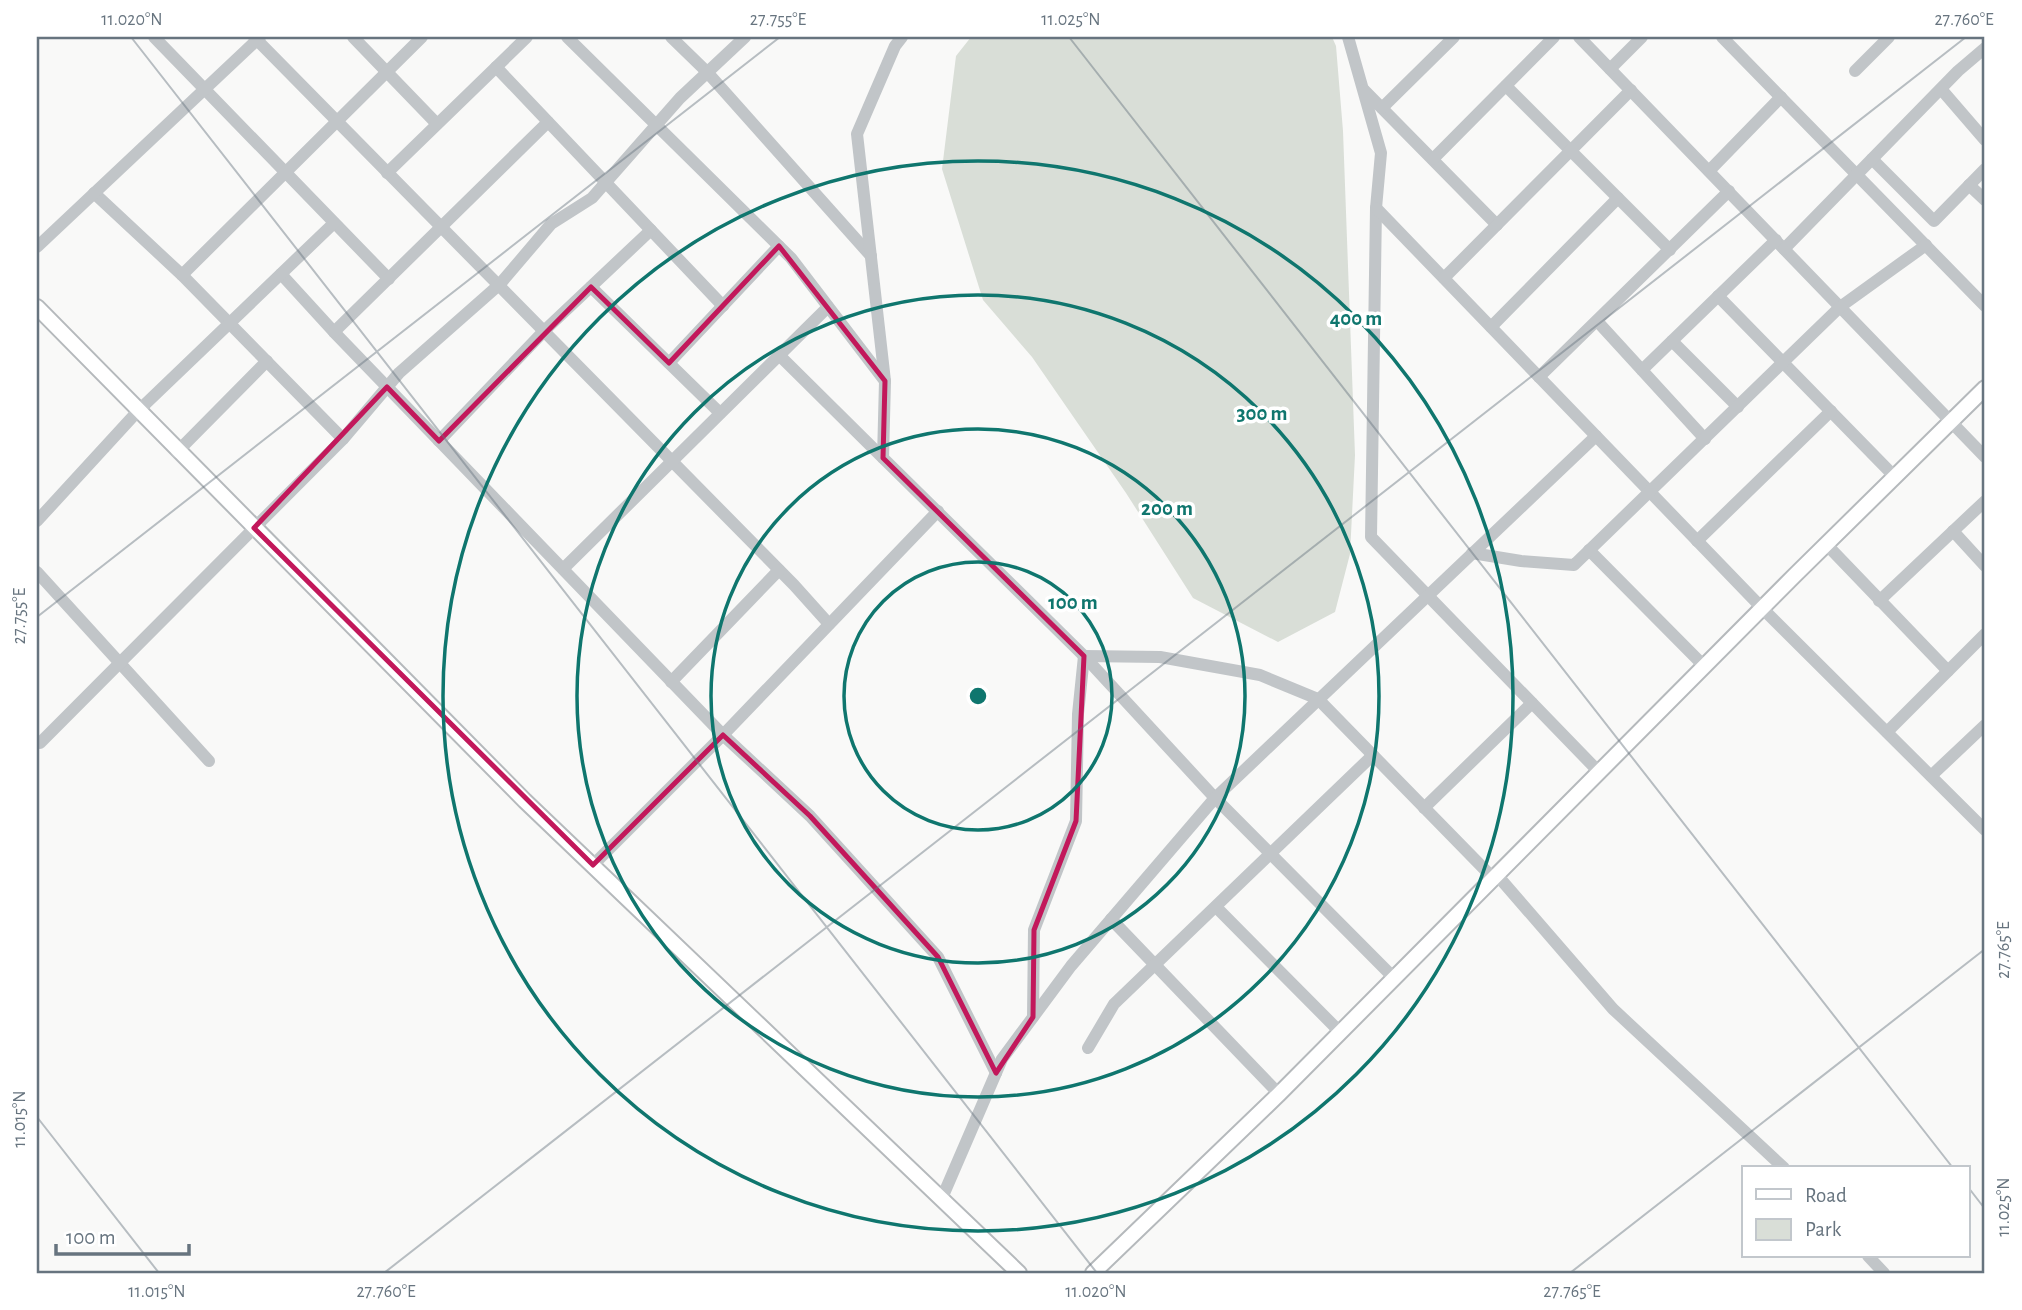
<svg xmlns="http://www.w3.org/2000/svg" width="2022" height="1310" font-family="'Alegreya Sans',sans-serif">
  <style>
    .green { fill: #d9ded7 }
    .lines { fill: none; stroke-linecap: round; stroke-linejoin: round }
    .major-casing { stroke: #b5b9bc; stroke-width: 18 }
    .minor { stroke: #c1c5c8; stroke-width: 12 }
    .major { stroke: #fff; stroke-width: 14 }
    .marked { fill: none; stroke: #c2185b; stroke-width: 5; stroke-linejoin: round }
    .ticks { fill: none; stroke: #67747f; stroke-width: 2; stroke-opacity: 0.45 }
    .ring { fill: none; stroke: #0f766e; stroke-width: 3.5 }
    .centre { fill: #0f766e; stroke: #fff; stroke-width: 3.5 }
    .ring-label { font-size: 21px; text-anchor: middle; font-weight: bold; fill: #0f766e; stroke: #fff; stroke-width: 7; stroke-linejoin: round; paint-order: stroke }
    .neatline { fill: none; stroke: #67747f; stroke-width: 2.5 }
    .ticks-label { font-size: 18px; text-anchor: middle; fill: #67747f }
  </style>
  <rect width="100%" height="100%" fill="#f9f9f8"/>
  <polygon class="green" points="971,37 1332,37 1336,46 1343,131 1355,455 1350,554 1335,612 1278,642 1193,598 1126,493 1032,357 983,300 942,169 956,56"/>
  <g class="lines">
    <defs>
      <g id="major">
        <polyline points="37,307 525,801 1019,1273"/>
        <polyline points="1093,1273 1279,1094 1795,575 1985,388"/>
      </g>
    </defs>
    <use href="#major" class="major-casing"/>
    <g class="minor">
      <polyline points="154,37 389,279"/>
      <polyline points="254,37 794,585 829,624"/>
      <polyline points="353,37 437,124"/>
      <polyline points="567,37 791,258 885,381 883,458 1084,656 1215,798 1394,978"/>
      <polyline points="671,37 707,72 871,256"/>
      <polyline points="1348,37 1381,153 1376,208 1371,537 1599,772"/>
      <polyline points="1579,37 1985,457"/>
      <polyline points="1722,37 1985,306"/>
      <polyline points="496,67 723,306"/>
      <polyline points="1610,69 1642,37"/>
      <polyline points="1855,71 1889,37"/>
      <polyline points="1506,86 1670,250"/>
      <polyline points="1941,89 1985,140"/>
      <polyline points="1364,90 1497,225"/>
      <polyline points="1382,108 1454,37"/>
      <polyline points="1433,159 1554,37"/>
      <polyline points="1872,159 1934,221 1985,169"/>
      <polyline points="1709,171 1781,97"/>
      <polyline points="387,173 527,37"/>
      <polyline points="1969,185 1985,200"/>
      <polyline points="94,193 182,275 343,439"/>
      <polyline points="1376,208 1762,608 1985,830"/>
      <polyline points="37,247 260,37"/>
      <polyline points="1784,249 1958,71 1985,48"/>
      <polyline points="281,274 334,332 723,735 810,816 938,957 996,1073"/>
      <polyline points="182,275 422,37"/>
      <polyline points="1444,278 1631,90"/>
      <polyline points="591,287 720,413"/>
      <polyline points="1718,296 1895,477"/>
      <polyline points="1597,321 1705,439"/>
      <polyline points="1491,327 1618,198"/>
      <polyline points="334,332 548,122"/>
      <polyline points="1672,341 1738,407"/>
      <polyline points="779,355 883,458"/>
      <polyline points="669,363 779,246"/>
      <polyline points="1642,370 1776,240"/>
      <polyline points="1539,377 1729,191"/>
      <polyline points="885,381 857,134 895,46 902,37"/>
      <polyline points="439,441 545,330 651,230"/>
      <polyline points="177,452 267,361"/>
      <polyline points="37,521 137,412 334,223"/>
      <polyline points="1953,531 1985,566"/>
      <polyline points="1697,541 1831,411"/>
      <polyline points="1826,544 1948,671"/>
      <polyline points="1589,550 1704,666"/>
      <polyline points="1472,553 1521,561 1574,565 1840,307 1926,245"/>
      <polyline points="563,569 828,307"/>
      <polyline points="37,572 209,761"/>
      <polyline points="1879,601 1985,501"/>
      <polyline points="671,682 779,570"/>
      <polyline points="1887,732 1985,634"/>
      <polyline points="40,743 343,439 399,373 500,284 551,224 592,198 680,98 745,37"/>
      <polyline points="1931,776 1985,725"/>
      <polyline points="1424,808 1532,703"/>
      <polyline points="593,865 723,735 938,511"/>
      <polyline points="1497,875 1613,1009 1784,1168"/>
      <polyline points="1216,907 1340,1032"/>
      <polyline points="1111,919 1279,1094"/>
      <polyline points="1033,1017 1034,930 1076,821 1078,714 1084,656 1160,657 1260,675 1318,699 1493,878"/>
      <polyline points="1088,1048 1114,1004 1373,755"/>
      <polyline points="942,1198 1002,1059 1071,966 1215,798 1596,436"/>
      <polyline points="1868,1256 1884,1273"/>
    </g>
    <use href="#major" class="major"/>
  </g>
  <path class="marked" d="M779,246l106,135 -2,77 201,198 -8,165 -42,109 -1,87 -37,56 -58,-116 -128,-141 -87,-81 -130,130 -339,-337 133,-141 52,54 152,-154 78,76z"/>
  <path class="ticks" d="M131,37l966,1236M1069,37l884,1131M37,617l743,-580M37,1117l122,156M1968,1187l17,22M384,1273l1582,-1236M1570,1273l415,-324"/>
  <g class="ring">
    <circle cx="978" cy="696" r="134"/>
    <circle cx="978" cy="696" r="267"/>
    <circle cx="978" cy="696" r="401"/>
    <circle cx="978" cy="696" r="535"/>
  </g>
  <circle cx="978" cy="696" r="10" class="centre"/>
  <g class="ring-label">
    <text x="1356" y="325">400 m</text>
    <text x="1262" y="420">300 m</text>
    <text x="1167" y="515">200 m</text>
    <text x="1073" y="609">100 m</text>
  </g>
  <rect width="2022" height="1310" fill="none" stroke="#ffffff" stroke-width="77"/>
  <rect x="1742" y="1166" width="228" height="91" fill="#ffffff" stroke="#c2c7cc" stroke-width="2"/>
  <rect x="1756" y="1189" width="35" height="10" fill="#ffffff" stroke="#c2c7cc" stroke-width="2"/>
  <text x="1805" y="1202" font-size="21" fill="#67747f">Road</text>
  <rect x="1756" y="1219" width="35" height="21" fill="#d9ded7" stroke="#c2c7cc" stroke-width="2"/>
  <text x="1805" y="1236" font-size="21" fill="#67747f">Park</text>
  <path d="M56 1244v10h133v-10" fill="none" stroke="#67747f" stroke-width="3.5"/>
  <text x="66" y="1244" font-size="21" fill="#67747f" stroke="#ffffff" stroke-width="5" paint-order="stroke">100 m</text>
  <rect x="38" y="38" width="1945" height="1234" class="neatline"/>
  <g class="ticks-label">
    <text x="132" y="25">11.020°N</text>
    <text x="778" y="25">27.755°E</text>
    <text x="1071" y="25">11.025°N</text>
    <text x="1964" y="25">27.760°E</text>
    <text transform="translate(19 616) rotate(-90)" y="6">27.755°E</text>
    <text transform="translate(2003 950) rotate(-90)" y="6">27.765°E</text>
    <text transform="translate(19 1119) rotate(-90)" y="6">11.015°N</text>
    <text transform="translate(2003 1207) rotate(-90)" y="6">11.025°N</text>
    <text x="157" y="1297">11.015°N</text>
    <text x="386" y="1297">27.760°E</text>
    <text x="1096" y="1297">11.020°N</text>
    <text x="1572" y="1297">27.765°E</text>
  </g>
</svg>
